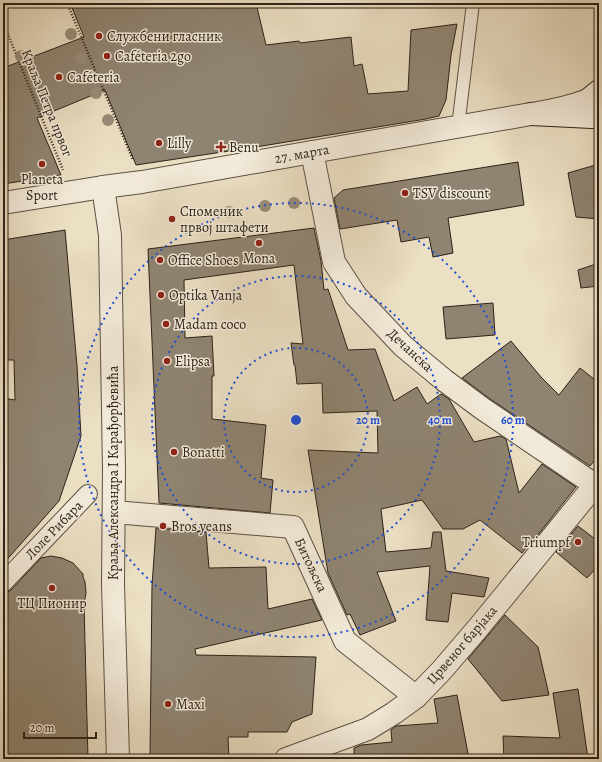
<svg xmlns="http://www.w3.org/2000/svg" width="602" height="762" font-family="Alegreya,serif">
  <style>
    .building { fill: #8f8471; stroke: #2c2218 }
    .lines { fill: none; stroke-linecap: round; stroke-linejoin: round }
    .service-casing { stroke: #5c5143; stroke-width: 14 }
    .pedestrian-casing { stroke: #5c5143; stroke-width: 20 }
    .minor-casing { stroke: #5c5143; stroke-width: 24 }
    .tertiary-casing { stroke: #5c5143; stroke-width: 24 }
    .secondary-casing { stroke: #2c2218; stroke-width: 24 }
    .path { stroke: #2c2218; stroke-width: 2.5; stroke-dasharray: 1 2; stroke-linecap: butt }
    .service { stroke: #f2ead9; stroke-width: 12 }
    .pedestrian { stroke: #f2ead9; stroke-width: 18 }
    .minor { stroke: #f2ead9; stroke-width: 22 }
    .tertiary { stroke: #f2ead9; stroke-width: 22 }
    .secondary { stroke: #f2ead9; stroke-width: 22 }
    .tree { fill: #988c79 }
    .ring { fill: none; stroke: #1d4ed8; stroke-width: 2; stroke-dasharray: 2 4 }
    .poi-dot { fill: #8f2418; stroke: #f2ead9; stroke-width: 1.5 }
    .labels { text-anchor: middle; dominant-baseline: central; stroke-width: 3; stroke-linejoin: round; paint-order: stroke }
    .poi-label { font-size: 14px; fill: #2c2218; stroke: #f2ead9; text-anchor: start }
    .street-label { font-size: 14px; fill: #2c2218; stroke: #f2ead9 }
    .centre { fill: #1d4ed8; stroke: #f2ead9; stroke-width: 2 }
    .ring-label { font-size: 12px; text-anchor: middle; font-weight: bold; fill: #1d4ed8; stroke: #f2ead9; stroke-width: 3; stroke-linejoin: round; paint-order: stroke }
  </style>
  <rect width="100%" height="100%" fill="#ebdfc4"/>
  <filter id="stains"><feTurbulence type="fractalNoise" baseFrequency=".005" numOctaves="4"/><feColorMatrix values="0 0 0 0 .2 0 0 0 0 .09 0 0 0 0 .02 0 0 0 .5 -.17"/></filter>
  <radialGradient id="worn" r=".72"><stop offset=".6" stop-color="#630" stop-opacity="0"/><stop offset="1" stop-color="#630" stop-opacity=".3"/></radialGradient>
  <g class="building">
    <polygon points="70,3 256,3 266,45 299,41 300,43 351,37 354,66 362,64 368,94 408,91 411,30 457,24 451,55 446,100 439,116 426,119 256,147 136,165 105,90 37,118 61,175 3,184 3,68 84,37"/>
    <polygon points="518,162 524,205 448,218 453,253 433,257 429,237 401,242 397,220 340,229 334,198 343,190"/>
    <polygon points="599,164 599,219 576,217 568,173"/>
    <polygon points="314,228 321,261 324,290 328,289 348,350 375,349 394,401 417,387 427,404 441,394 449,399 474,442 500,436 506,439 519,493 542,464 576,487 537,536 536,535 522,553 480,520 463,529 443,529 422,500 381,509 386,552 431,548 433,532 441,532 446,571 489,578 484,597 452,593 448,622 426,620 430,566 377,572 396,621 360,635 350,614 347,615 328,573 308,450 378,453 377,411 323,413 322,383 297,384 295,365 294,365 291,343 303,344 294,265 184,280 185,338 212,336 214,376 212,376 212,419 266,425 261,478 273,480 270,513 159,503 148,249"/>
    <polygon points="65,230 77,366 81,436 59,501 3,564 3,398 15,400 14,360 3,360 3,240"/>
    <polygon points="599,263 599,286 581,288 578,270"/>
    <polygon points="493,303 495,335 446,339 443,307"/>
    <polygon points="511,341 541,377 559,395 580,368 599,383 599,455 590,466 490,399 462,378"/>
    <polygon points="578,526 599,542 599,565 587,578 556,552"/>
    <polygon points="156,528 206,532 209,568 266,567 268,609 312,599 322,620 195,649 196,655 316,657 312,714 292,722 287,732 248,732 248,737 228,737 229,759 150,755 152,586"/>
    <polygon points="51,556 62,558 73,563 83,574 83,577 85,582 86,593 84,604 88,759 3,759 3,593 6,593 11,590 41,558"/>
    <polygon points="505,615 538,647 549,695 502,701 468,659"/>
    <polygon points="578,689 588,759 504,759 503,736 560,738 553,693"/>
    <polygon points="457,695 469,759 354,759 354,748 361,745 392,742 391,730 396,726 438,723 434,699"/>
  </g>
  <g class="lines">
    <defs>
      <polyline id="service" points="458,127 473,3"/>
      <polyline id="pedestrian" points="3,583 88,494"/>
      <g id="minor">
        <polyline points="312,152 334,262 356,296 403,346 444,380 483,409 595,485"/>
        <polyline points="114,512 293,527 345,641 416,697"/>
        <polyline points="286,759 368,729 394,713 416,697 442,670 478,628 599,480"/>
      </g>
      <g id="tertiary">
        <polyline points="103,187 110,235 114,469 113,584 118,759"/>
        <path d="M3,203l100,-16 39,-5 170,-30 219,-38c24,-4 46,-8 68,-19"/>
      </g>
      <g id="secondary">
        <polyline points="588,100 599,91"/>
        <polyline points="531,114 592,117 599,117"/>
      </g>
    </defs>
    <use href="#service" class="service-casing"/>
    <use href="#pedestrian" class="pedestrian-casing"/>
    <use href="#minor" class="minor-casing"/>
    <use href="#tertiary" class="tertiary-casing"/>
    <use href="#secondary" class="secondary-casing"/>
    <g class="path">
      <polyline points="67,3 133,160"/>
      <polyline points="3,22 63,170"/>
    </g>
    <use href="#service" class="service"/>
    <use href="#pedestrian" class="pedestrian"/>
    <use href="#minor" class="minor"/>
    <use href="#tertiary" class="tertiary"/>
    <use href="#secondary" class="secondary"/>
  </g>
  <g class="tree">
    <circle cx="71" cy="34" r="6"/>
    <circle cx="21" cy="56" r="6"/>
    <circle cx="81" cy="58" r="6"/>
    <circle cx="96" cy="93" r="6"/>
    <circle cx="108" cy="120" r="6"/>
    <circle cx="294" cy="203" r="6"/>
    <circle cx="265" cy="206" r="6"/>
    <circle cx="229" cy="212" r="6"/>
  </g>
  <g class="ring">
    <circle cx="296" cy="420" r="72"/>
    <circle cx="296" cy="420" r="144"/>
    <circle cx="296" cy="420" r="217"/>
  </g>
  <g class="poi-dot">
    <circle cx="99" cy="36" r="4"/>
    <circle cx="107" cy="56" r="4"/>
    <circle cx="59" cy="77" r="4"/>
    <circle cx="159" cy="143" r="4"/>
    <path d="M219 141h4v4h4v4h-4v4h-4v-4h-4v-4h4z"/>
    <circle cx="42" cy="164" r="4"/>
    <circle cx="405" cy="193" r="4"/>
    <circle cx="172" cy="219" r="4"/>
    <circle cx="259" cy="243" r="4"/>
    <circle cx="160" cy="260" r="4"/>
    <circle cx="161" cy="295" r="4"/>
    <circle cx="166" cy="324" r="4"/>
    <circle cx="167" cy="361" r="4"/>
    <circle cx="174" cy="452" r="4"/>
    <circle cx="163" cy="526" r="4"/>
    <circle cx="578" cy="542" r="4"/>
    <circle cx="52" cy="588" r="4"/>
    <circle cx="168" cy="704" r="4"/>
  </g>
  <g class="labels">
    <g class="poi-label">
      <text x="107" y="36">Службени гласник</text>
      <text x="115" y="56">Caféteria 2go</text>
      <text x="67" y="77">Caféteria</text>
      <text x="167" y="143">Lilly</text>
      <text x="229" y="147">Benu</text>
      <text x="42" y="179" text-anchor="middle">Planeta<tspan x="42" dy="16">Sport</tspan></text>
      <text x="413" y="193">TSV discount</text>
      <text x="180" y="211">Споменик<tspan x="180" dy="16">првој штафети</tspan></text>
      <text x="259" y="258" text-anchor="middle">Mona</text>
      <text x="168" y="260">Office Shoes</text>
      <text x="169" y="295">Optika Vanja</text>
      <text x="174" y="324">Madam coco</text>
      <text x="175" y="361">Elipsa</text>
      <text x="182" y="452">Bonatti</text>
      <text x="171" y="526">Bros yeans</text>
      <text x="570" y="542" text-anchor="end">Triumpf</text>
      <text x="52" y="603" text-anchor="middle">ТЦ Пионир</text>
      <text x="176" y="704">Maxi</text>
    </g>
    <g class="street-label">
      <text transform="translate(47 103) rotate(68)">Краља Петра првог</text>
      <text transform="translate(302 154) rotate(-10)">27. марта</text>
      <text transform="translate(410 350) rotate(43)">Дечанска</text>
      <text transform="translate(113 473) rotate(-90)">Краља Александра I Карађорђевића</text>
      <text transform="translate(54 530) rotate(-46)">Лоле Рибара</text>
      <text transform="translate(311 565) rotate(65)">Битољска</text>
      <text transform="translate(462 645) rotate(-49)">Црвеног барјака</text>
    </g>
  </g>
  <circle cx="296" cy="420" r="6" class="centre"/>
  <g class="ring-label">
    <text x="368" y="424">20 m</text>
    <text x="440" y="424">40 m</text>
    <text x="513" y="424">60 m</text>
  </g>
  <rect width="602" height="762" fill="none" stroke="#ebdfc4" stroke-width="16"/>
  <rect x="4" y="4" width="594" height="754" fill="none" stroke="#2c2218" stroke-width="2"/>
  <rect x="8" y="8" width="586" height="746" fill="none" stroke="#2c2218"/>
  <path d="M24 732v6h72v-6" fill="none" stroke="#2c2218" stroke-width="2"/>
  <text x="30" y="732" font-size="12" fill="#2c2218" stroke="#f2ead9" stroke-width="3" paint-order="stroke">20 m</text>
  <rect width="100%" height="100%" filter="url(#stains)"/>
  <rect width="100%" height="100%" fill="url(#worn)"/>
</svg>
